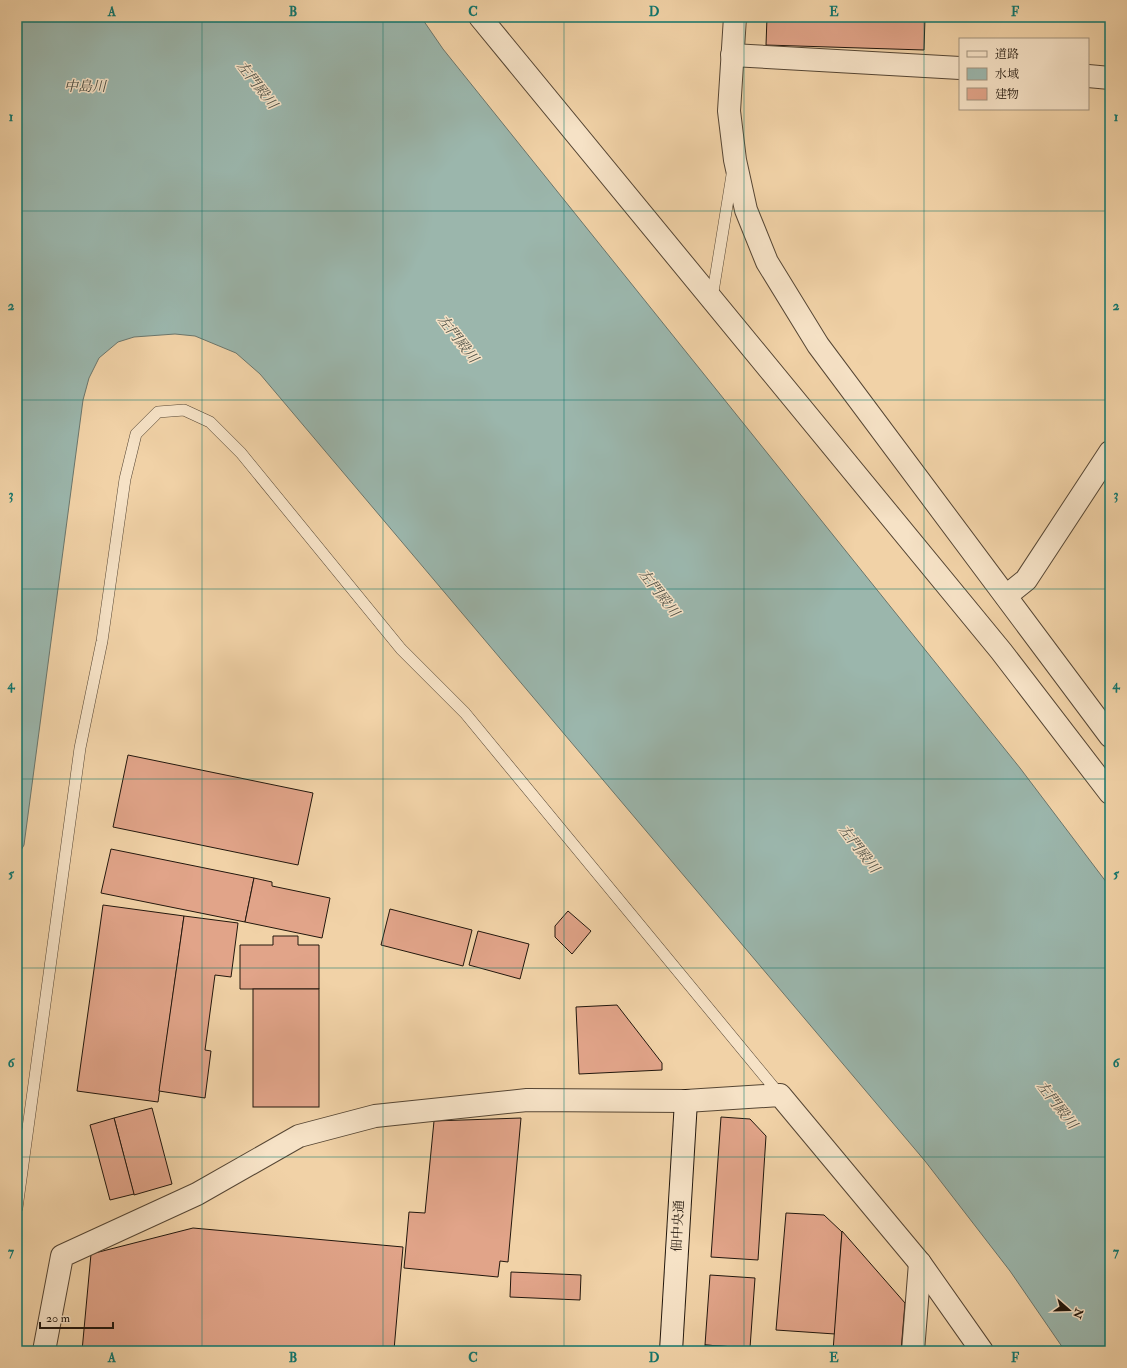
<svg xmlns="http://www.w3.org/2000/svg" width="1127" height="1368" font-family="'IM FELL Double Pica','Noto Serif JP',serif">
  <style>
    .water { fill: #9bb6ac; stroke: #6b766c }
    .building { fill: #e1a489; stroke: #22170d }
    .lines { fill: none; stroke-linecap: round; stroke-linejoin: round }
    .lane-casing { stroke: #564634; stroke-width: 12 }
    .street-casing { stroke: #564634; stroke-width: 24 }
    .secondary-casing { stroke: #22170d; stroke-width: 24 }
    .lane { stroke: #f6e2c6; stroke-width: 11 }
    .street { stroke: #f6e2c6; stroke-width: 22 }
    .secondary { stroke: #f6e2c6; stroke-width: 22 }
    .grid { fill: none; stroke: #0f766e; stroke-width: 1; stroke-opacity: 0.55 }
    .labels { text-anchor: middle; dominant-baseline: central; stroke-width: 3; stroke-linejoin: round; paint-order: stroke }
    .street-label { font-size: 13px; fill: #22170d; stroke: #f6e2c6 }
    .water-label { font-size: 14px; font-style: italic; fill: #4c4f45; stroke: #f6e2c6 }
    .neatline { fill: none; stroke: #0f766e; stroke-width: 1.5 }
    .grid-label { font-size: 13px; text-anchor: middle; font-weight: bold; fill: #0f766e }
  </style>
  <rect width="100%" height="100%" fill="#f1d2a7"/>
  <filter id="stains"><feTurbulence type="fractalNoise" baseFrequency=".005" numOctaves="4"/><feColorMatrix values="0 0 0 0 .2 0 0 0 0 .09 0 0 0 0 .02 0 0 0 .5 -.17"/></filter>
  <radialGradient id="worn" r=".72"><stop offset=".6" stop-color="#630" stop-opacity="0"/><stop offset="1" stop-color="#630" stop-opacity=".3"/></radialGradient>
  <polygon class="water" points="17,17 421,17 443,49 1020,768 1110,887 1110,1351 1065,1351 1010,1271 925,1161 260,374 236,353 195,336 175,334 134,337 118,342 99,358 89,378 83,400 24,845 17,857"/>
  <g class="building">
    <polygon points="767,17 925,17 924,50 766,45"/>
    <polygon points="128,755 313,793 298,865 113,827"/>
    <polygon points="111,849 254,878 245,922 101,893"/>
    <polygon points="254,878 272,882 272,886 330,898 322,938 245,922"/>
    <polygon points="103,905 184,916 158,1102 77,1091"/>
    <polygon points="390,909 472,930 463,966 381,945"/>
    <polygon points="568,911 591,931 572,954 555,937 555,926"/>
    <polygon points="184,916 238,923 231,977 215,975 205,1050 211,1051 205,1098 159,1091"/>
    <polygon points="478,931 529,944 520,979 469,965"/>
    <polygon points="273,936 298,936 298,945 319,945 319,989 240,989 240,945 273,945"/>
    <rect x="253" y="989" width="66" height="118"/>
    <polygon points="617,1005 662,1063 662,1070 579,1074 576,1007"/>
    <polygon points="152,1108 172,1184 134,1195 114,1118"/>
    <polygon points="721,1117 750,1119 766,1136 758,1260 711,1257"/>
    <polygon points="114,1118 134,1194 110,1200 90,1125"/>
    <polygon points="521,1118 508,1262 500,1261 498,1277 404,1268 409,1212 425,1213 434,1121"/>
    <polygon points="786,1213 824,1215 842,1232 835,1334 776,1330"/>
    <polygon points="193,1228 403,1247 394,1350 372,1348 372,1351 82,1351 91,1254"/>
    <polygon points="842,1231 905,1303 901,1351 833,1351"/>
    <polygon points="511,1272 581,1275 580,1300 510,1297"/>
    <polygon points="710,1275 755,1278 750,1348 705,1345"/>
    <polygon points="705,1345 750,1348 797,1351 705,1351"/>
  </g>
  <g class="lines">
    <defs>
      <g id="lane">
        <polyline points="712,298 732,175"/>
        <polyline points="17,1208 80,748 102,641 125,479 136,434 158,412 184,410 210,422 241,453 401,649 465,713 780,1095"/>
      </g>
      <g id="street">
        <polyline points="480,17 1001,651 1110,793"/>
        <polyline points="735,17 729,111 735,160 746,210 767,262 818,345 1110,736"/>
        <polyline points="732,55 960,68"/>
        <polyline points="1088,76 1110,78"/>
        <polyline points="1006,596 1026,580 1110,452"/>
        <polyline points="44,1351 62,1256 197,1194 299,1136 375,1116 527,1100 686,1101 780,1095 920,1263 982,1351"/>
        <polyline points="913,1351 920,1263"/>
      </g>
      <polyline id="secondary" points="671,1351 686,1101"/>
    </defs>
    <use href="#lane" class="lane-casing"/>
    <use href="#street" class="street-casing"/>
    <use href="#secondary" class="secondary-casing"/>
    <use href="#lane" class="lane"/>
    <use href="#street" class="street"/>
    <use href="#secondary" class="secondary"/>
  </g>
  <path class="grid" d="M202,17v1334M383,17v1334M564,17v1334M744,17v1334M924,17v1334M17,211h1093M17,400h1093M17,589h1093M17,779h1093M17,968h1093M17,1157h1093"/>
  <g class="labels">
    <g class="street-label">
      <text transform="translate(678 1226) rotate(-87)">佃中央通</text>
    </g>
    <g class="water-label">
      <text transform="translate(257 85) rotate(52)">左門殿川</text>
      <text x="85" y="86">中島川</text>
      <text transform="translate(458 339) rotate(52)">左門殿川</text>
      <text transform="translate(659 593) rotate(52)">左門殿川</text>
      <text transform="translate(859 849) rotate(52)">左門殿川</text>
      <text transform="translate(1057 1105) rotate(52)">左門殿川</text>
    </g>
  </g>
  <rect width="1127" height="1368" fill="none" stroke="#f1d2a7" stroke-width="44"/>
  <rect x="959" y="38" width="130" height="72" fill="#f6e2c6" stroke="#a1917c"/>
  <rect x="967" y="51" width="20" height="6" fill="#f6e2c6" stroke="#a1917c"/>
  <text x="995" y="58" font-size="12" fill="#22170d">道路</text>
  <rect x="967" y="68" width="20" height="12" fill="#9bb6ac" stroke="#a1917c"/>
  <text x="995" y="78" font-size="12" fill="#22170d">水域</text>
  <rect x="967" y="88" width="20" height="12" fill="#e1a489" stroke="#a1917c"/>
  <text x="995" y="98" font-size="12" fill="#22170d">建物</text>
  <g transform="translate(1069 1310) rotate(110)" stroke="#f6e2c6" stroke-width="3" paint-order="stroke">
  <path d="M0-3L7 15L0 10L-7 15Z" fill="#22170d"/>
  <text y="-6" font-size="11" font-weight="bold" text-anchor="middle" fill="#22170d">N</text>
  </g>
  <path d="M40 1322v6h73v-6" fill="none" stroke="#22170d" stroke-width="2"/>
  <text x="46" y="1322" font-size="12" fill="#22170d" stroke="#f6e2c6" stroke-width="3" paint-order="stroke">20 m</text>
  <rect x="22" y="22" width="1083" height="1324" class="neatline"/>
  <g class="grid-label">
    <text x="112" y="16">A</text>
    <text x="293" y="16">B</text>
    <text x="473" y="16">C</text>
    <text x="654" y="16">D</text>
    <text x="834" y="16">E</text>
    <text x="1015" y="16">F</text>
    <text x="11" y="121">1</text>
    <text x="1116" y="121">1</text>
    <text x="11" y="310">2</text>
    <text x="1116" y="310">2</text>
    <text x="11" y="499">3</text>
    <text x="1116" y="499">3</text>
    <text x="11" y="689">4</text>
    <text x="1116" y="689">4</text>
    <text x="11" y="878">5</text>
    <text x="1116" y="878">5</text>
    <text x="11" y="1067">6</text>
    <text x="1116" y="1067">6</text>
    <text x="11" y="1256">7</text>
    <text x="1116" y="1256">7</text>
    <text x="112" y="1362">A</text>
    <text x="293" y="1362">B</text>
    <text x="473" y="1362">C</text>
    <text x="654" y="1362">D</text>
    <text x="834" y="1362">E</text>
    <text x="1015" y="1362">F</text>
  </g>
  <rect width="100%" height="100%" filter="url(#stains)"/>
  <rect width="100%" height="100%" fill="url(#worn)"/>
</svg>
